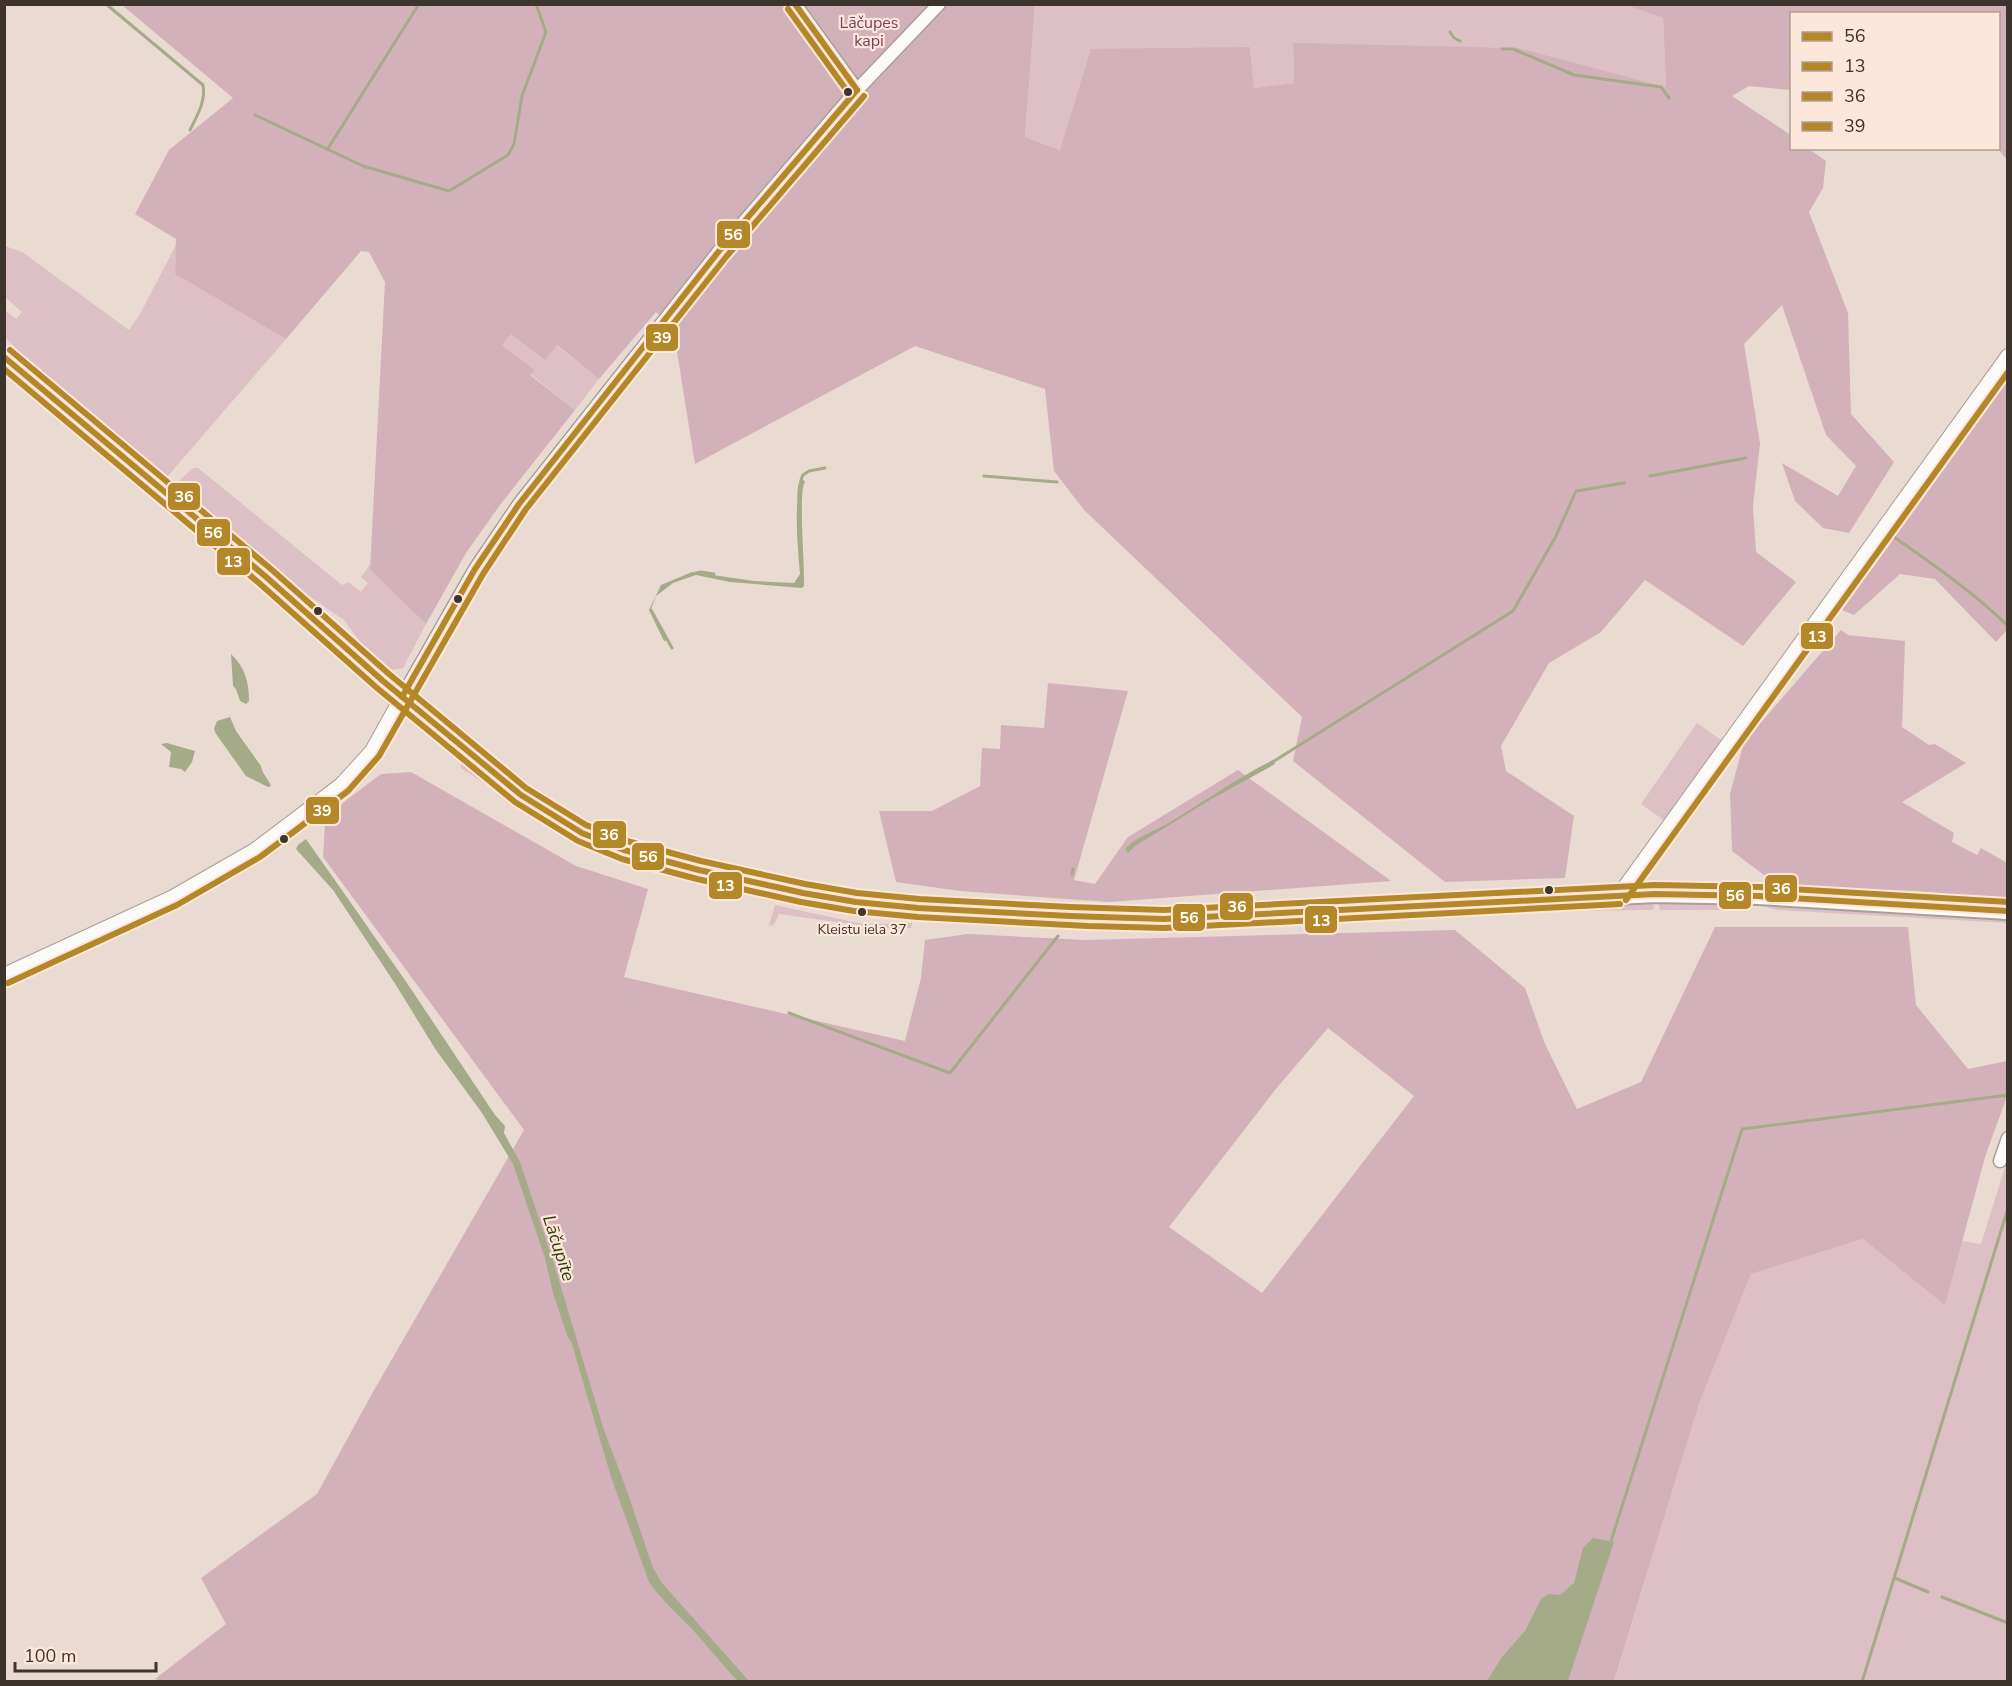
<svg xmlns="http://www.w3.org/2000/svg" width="2012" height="1686" font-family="'Nunito Sans',sans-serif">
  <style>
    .green { fill: #ddbfc6 }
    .forest { fill: #d2b1ba; fill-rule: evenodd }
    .water { fill: #a5ab88 }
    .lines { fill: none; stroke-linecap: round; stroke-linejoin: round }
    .stream { stroke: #a5ab88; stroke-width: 3 }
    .minor-casing { stroke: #a99e98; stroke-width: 15 }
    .tertiary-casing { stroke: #a99e98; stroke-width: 16 }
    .secondary-casing { stroke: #a99e98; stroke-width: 20 }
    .minor { stroke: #fcfaf8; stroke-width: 12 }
    .tertiary { stroke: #fcfaf8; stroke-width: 14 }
    .secondary { stroke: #fcfaf8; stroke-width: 16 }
    .bus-1-casing { stroke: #fce7da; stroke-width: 10 }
    .bus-2-casing { stroke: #fce7da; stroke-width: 10 }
    .bus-3-casing { stroke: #fce7da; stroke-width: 10 }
    .bus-4-casing { stroke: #fce7da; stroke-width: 10 }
    .bus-1 { stroke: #b48729; stroke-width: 6 }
    .bus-2 { stroke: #b48729; stroke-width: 6 }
    .bus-3 { stroke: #b48729; stroke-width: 6 }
    .bus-4 { stroke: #b48729; stroke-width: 6 }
    .bus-dot { fill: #3e342e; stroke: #fce7da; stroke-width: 2 }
    .labels { text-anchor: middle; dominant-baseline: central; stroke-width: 4.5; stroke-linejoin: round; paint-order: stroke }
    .bus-label { font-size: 14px; fill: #3e342e; stroke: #fce7da }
    .park-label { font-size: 16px; fill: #7c3d5f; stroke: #fce7da }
    .water-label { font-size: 18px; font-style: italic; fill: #34410a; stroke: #fce7da }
    .line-badge { stroke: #fce7da; stroke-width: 2 }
    .badge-label { font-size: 16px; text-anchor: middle; font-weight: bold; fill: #fff }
  </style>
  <rect width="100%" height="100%" fill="#e9dbd2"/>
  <g class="green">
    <polygon points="1627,4 1663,18 1666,87 1519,48 1293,44 1294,83 1254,88 1250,48 1061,150 1025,137 1035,5"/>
    <polygon points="176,245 175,274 286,339 168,476 163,477 56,390 5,337 4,309 16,319 22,312 5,297 5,246 22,252 129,330 140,314"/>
    <polygon points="511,333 556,345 599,379 575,410 530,374 533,370 502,345"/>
    <polygon points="193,468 198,468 342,585 348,582 361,592 368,583 361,577 370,565 370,570 426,624 403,668 392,670 364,647 344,620 315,600 297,591 181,491 178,485 180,480"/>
    <polygon points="1697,723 1721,740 1665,821 1641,804"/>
    <polygon points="461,762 486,776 531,810 770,893 770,897 692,879 597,851 530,813 461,768"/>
    <polygon points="1653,902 1654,908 1651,910 1555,911 1555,907"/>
    <polygon points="1697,902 1725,907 1725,910 1660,910 1658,903"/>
    <polygon points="1776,903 2007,917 2007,923 1777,910 1759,905"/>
    <polygon points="775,905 863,924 912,923 911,928 878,928 779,914 773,926 769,925"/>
    <polygon points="2007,1161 2007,1681 1614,1682 1699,1404 1751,1274 1863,1239 1945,1304 1962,1241 1981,1244"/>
  </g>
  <g class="forest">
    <polygon points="122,5 1035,5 1025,137 1060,150 1091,49 1250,47 1254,88 1294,83 1293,43 1519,48 1666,87 1663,18 1627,5 2007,5 2007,160 1998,149 1998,14 1792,14 1791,90 1749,86 1732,96 1791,135 1792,148 1809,149 1826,161 1823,188 1809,212 1848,313 1851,414 1894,462 1849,533 1823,528 1795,501 1782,463 1838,496 1856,466 1826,435 1782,305 1744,344 1760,444 1753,506 1756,552 1796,582 1743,646 1645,580 1601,632 1549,663 1501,746 1506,771 1574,816 1565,878 1445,882 1293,761 1302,717 1084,510 1054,471 1045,389 915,346 695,464 673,327 656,312 599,379 557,345 545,360 511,334 502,345 534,370 530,375 575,410 500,505 466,553 426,624 370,570 385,282 369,252 361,251 286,339 175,274 176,239 135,214 169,150 233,98"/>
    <polygon points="2007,382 2007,630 1996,642 1935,579 1900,574 1854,615 1842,610"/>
    <polygon points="1841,630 1848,635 1905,641 1902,727 1929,745 1935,744 1966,763 1902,802 1954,833 1952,842 1977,855 1981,848 2007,863 2007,899 1916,891 1780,887 1732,851 1730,794 1744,742"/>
    <polygon points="1048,683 1128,691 1074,880 1095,884 1128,837 1238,770 1391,881 1109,902 960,891 896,882 879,811 932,811 980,786 982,748 1000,749 1001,725 1044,728"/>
    <path d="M411,772l165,94 72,23 -24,88 281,64 16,-63 4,-38 43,-6 117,6 370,-10 70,58 20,56 32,65 64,-27 74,-155h193l8,78 52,64 39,-8v35l-22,61 -40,148 -82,-66 -112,35 -52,130 -85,277 -1451,1 -8,-3 71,-55 -25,-46 116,-84 56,-102 151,-262 -201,-273 2,-34 19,-21 37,-28zM1328,1028l86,68 -152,197 -93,-66 106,-137z"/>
  </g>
  <g class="water">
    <path d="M801,477l4,5c-7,8 0,86 -1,104l-2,2 -72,-6 -34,-7 -23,8 -17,13 -5,13 17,31 -4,1 -15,-31 12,-25 31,-13 62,9 40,2 6,-9c-2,-23 -4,-45 -3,-68 1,-11 -1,-18 4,-29z"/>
    <path d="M231,654c14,13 18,28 18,47l-3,3 -6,-3 -4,-12 -3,-3z"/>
    <path d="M230,717l6,14 25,35c1,8 7,12 10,20l-3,1 -22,-11 -30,-42 -2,-5 3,-8z"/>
    <polygon points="167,743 195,751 192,762 185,772 181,769 169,767 171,752 161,744"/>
    <path d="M1273,760l2,4 -65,36 -75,46 -7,7 -3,-4c10,-11 27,-17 40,-24 36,-21 70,-46 108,-65z"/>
    <path d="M306,839l101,144 88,132 10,11 -1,7 16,29 34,102 50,166 22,58 27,80 9,15 87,98h-11c-17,-17 -31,-36 -47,-53 -14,-15 -31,-29 -42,-46l-38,-105 -40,-136 -3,-3 -15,-45 -8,-35 -32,-94 -31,-51 -46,-63 -42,-68 -61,-92 -37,-41 2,-4z"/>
    <polygon points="1593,1538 1614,1542 1568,1681 1487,1681 1502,1657 1525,1631 1541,1599 1548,1594 1560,1595 1574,1583 1583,1548"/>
  </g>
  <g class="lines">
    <g class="stream">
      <path d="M106,4l97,81c3,16 -6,31 -13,45"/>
      <polyline points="1450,32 1454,38 1460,41"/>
      <polyline points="1502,49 1513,49 1574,75 1661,87 1669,98"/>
      <polyline points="255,115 363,166 449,191 508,155 514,144 522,96 546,32 536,4"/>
      <polyline points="327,150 419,4"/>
      <polyline points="984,476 1057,482"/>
      <polyline points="1650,476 1746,458"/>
      <polyline points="801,480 803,475 809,471 825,468"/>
      <path d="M1894,537c40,28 79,55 114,89"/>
      <polyline points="696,573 701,572 714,574"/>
      <polyline points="651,610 672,648"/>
      <polyline points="1271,763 1513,611 1555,538 1576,491 1624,483"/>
      <polyline points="1072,874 1073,869"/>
      <polyline points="789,1013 950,1073 1058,936"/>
      <polyline points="1611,1541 1742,1129 2008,1095"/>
      <polyline points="1895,1578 1928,1592"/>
      <polyline points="1942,1597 2008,1623"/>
      <polyline points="1862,1682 2008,1208"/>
    </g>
    <defs>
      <g id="minor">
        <polyline points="795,4 857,90"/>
        <polyline points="402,697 475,569 519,504 719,251 857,90 939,4"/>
        <polyline points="2000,1161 2008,1138"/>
      </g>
      <g id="tertiary">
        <polyline points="1619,895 2008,356"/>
        <polyline points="4,975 173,897 255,850 341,785 372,751 402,697"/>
      </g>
      <polyline id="secondary" points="4,357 265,576 383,681 485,766 521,795 582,833 624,850 699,870 803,893 856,902 918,908 1070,916 1164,919 1655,894 1758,896 2008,911"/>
    </defs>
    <use href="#minor" class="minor-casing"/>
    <use href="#tertiary" class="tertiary-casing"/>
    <use href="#secondary" class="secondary-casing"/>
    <use href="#minor" class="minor"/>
    <use href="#tertiary" class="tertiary"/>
    <use href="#secondary" class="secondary"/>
    <defs>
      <g id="bus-1">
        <polyline points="795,4 857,90"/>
        <polyline points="4,357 265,576 383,681 521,795 582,833 624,850 699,870 803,893 856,902 918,908 1070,916 1164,919 1655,894 1758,896 2008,911"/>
        <polyline points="402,697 475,569 519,504 719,251 857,90"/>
      </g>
      <g id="bus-2">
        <polyline points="4,369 259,583 377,688 515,802 578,841 622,859 697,879 801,902 854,911 918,917 1088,926 1164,928 1620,904"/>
        <polyline points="1626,900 2008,372"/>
      </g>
      <polyline id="bus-3" points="10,350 271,569 389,674 526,788 586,825 627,841 701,861 805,884 857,893 919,899 1070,907 1164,910 1655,885 1759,887 2008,902"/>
      <g id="bus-4">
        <polyline points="788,9 850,95"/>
        <polyline points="8,983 177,905 260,857 348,791 379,756 483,574 526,509 726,257 864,96"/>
      </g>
    </defs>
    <use href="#bus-1" class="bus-1-casing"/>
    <use href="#bus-2" class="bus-2-casing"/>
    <use href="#bus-3" class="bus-3-casing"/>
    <use href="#bus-4" class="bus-4-casing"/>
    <use href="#bus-1" class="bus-1"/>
    <use href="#bus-2" class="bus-2"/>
    <use href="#bus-3" class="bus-3"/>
    <use href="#bus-4" class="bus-4"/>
  </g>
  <g class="bus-dot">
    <circle cx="848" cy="92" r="5"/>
    <circle cx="458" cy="599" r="5"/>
    <circle cx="318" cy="611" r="5"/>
    <circle cx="284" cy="839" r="5"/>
    <circle cx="1549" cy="890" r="5"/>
    <circle cx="862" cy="912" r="5"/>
  </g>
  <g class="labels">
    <g class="bus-label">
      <text x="862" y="929">Kleistu iela 37</text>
    </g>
    <g class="park-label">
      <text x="869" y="23">Lāčupes<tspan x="869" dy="18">kapi</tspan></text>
    </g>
    <g class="water-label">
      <text transform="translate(559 1248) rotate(72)">Lāčupīte</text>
    </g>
  </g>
  <g class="line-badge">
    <rect x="716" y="220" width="35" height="29" rx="6" fill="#b48729"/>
    <rect x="645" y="323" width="34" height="29" rx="6" fill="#b48729"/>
    <rect x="167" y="482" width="34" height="29" rx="6" fill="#b48729"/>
    <rect x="196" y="518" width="35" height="29" rx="6" fill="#b48729"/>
    <rect x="216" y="547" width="35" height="29" rx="6" fill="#b48729"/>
    <rect x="1800" y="622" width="34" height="28" rx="6" fill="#b48729"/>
    <rect x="305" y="796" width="35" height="29" rx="6" fill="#b48729"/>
    <rect x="592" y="820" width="35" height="29" rx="6" fill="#b48729"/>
    <rect x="631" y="842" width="34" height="29" rx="6" fill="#b48729"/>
    <rect x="708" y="871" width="35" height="29" rx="6" fill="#b48729"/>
    <rect x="1764" y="874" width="34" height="29" rx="6" fill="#b48729"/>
    <rect x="1718" y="881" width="34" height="29" rx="6" fill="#b48729"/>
    <rect x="1219" y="892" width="35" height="29" rx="6" fill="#b48729"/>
    <rect x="1172" y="903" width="34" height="29" rx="6" fill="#b48729"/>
    <rect x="1304" y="905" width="34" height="29" rx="6" fill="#b48729"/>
  </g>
  <g class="badge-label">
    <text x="733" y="240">56</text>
    <text x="662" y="343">39</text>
    <text x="184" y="502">36</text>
    <text x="213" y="538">56</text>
    <text x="233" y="567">13</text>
    <text x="1817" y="642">13</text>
    <text x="322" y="816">39</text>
    <text x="609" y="840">36</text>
    <text x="648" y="862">56</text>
    <text x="725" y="891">13</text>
    <text x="1781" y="894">36</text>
    <text x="1735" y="901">56</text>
    <text x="1237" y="912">36</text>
    <text x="1189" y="923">56</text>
    <text x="1321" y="926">13</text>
  </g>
  <rect width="2012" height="1686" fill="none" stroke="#3e342e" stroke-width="12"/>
  <rect x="1790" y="12" width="210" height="138" fill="#fce7da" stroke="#b09f95" stroke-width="1.5"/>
  <rect x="1802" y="32" width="30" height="9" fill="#b48729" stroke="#b09f95" stroke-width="1.5"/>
  <text x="1844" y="42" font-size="18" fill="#3e342e">56</text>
  <rect x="1802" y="62" width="30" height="9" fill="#b48729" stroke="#b09f95" stroke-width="1.5"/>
  <text x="1844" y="72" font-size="18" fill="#3e342e">13</text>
  <rect x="1802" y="92" width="30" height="9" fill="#b48729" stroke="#b09f95" stroke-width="1.5"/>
  <text x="1844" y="102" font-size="18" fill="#3e342e">36</text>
  <rect x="1802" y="122" width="30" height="9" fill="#b48729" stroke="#b09f95" stroke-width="1.5"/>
  <text x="1844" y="132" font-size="18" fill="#3e342e">39</text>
  <path d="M15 1662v9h141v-9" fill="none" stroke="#3e342e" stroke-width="3"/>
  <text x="24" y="1662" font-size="18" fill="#3e342e" stroke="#fce7da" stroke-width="4.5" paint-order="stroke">100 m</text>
</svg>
